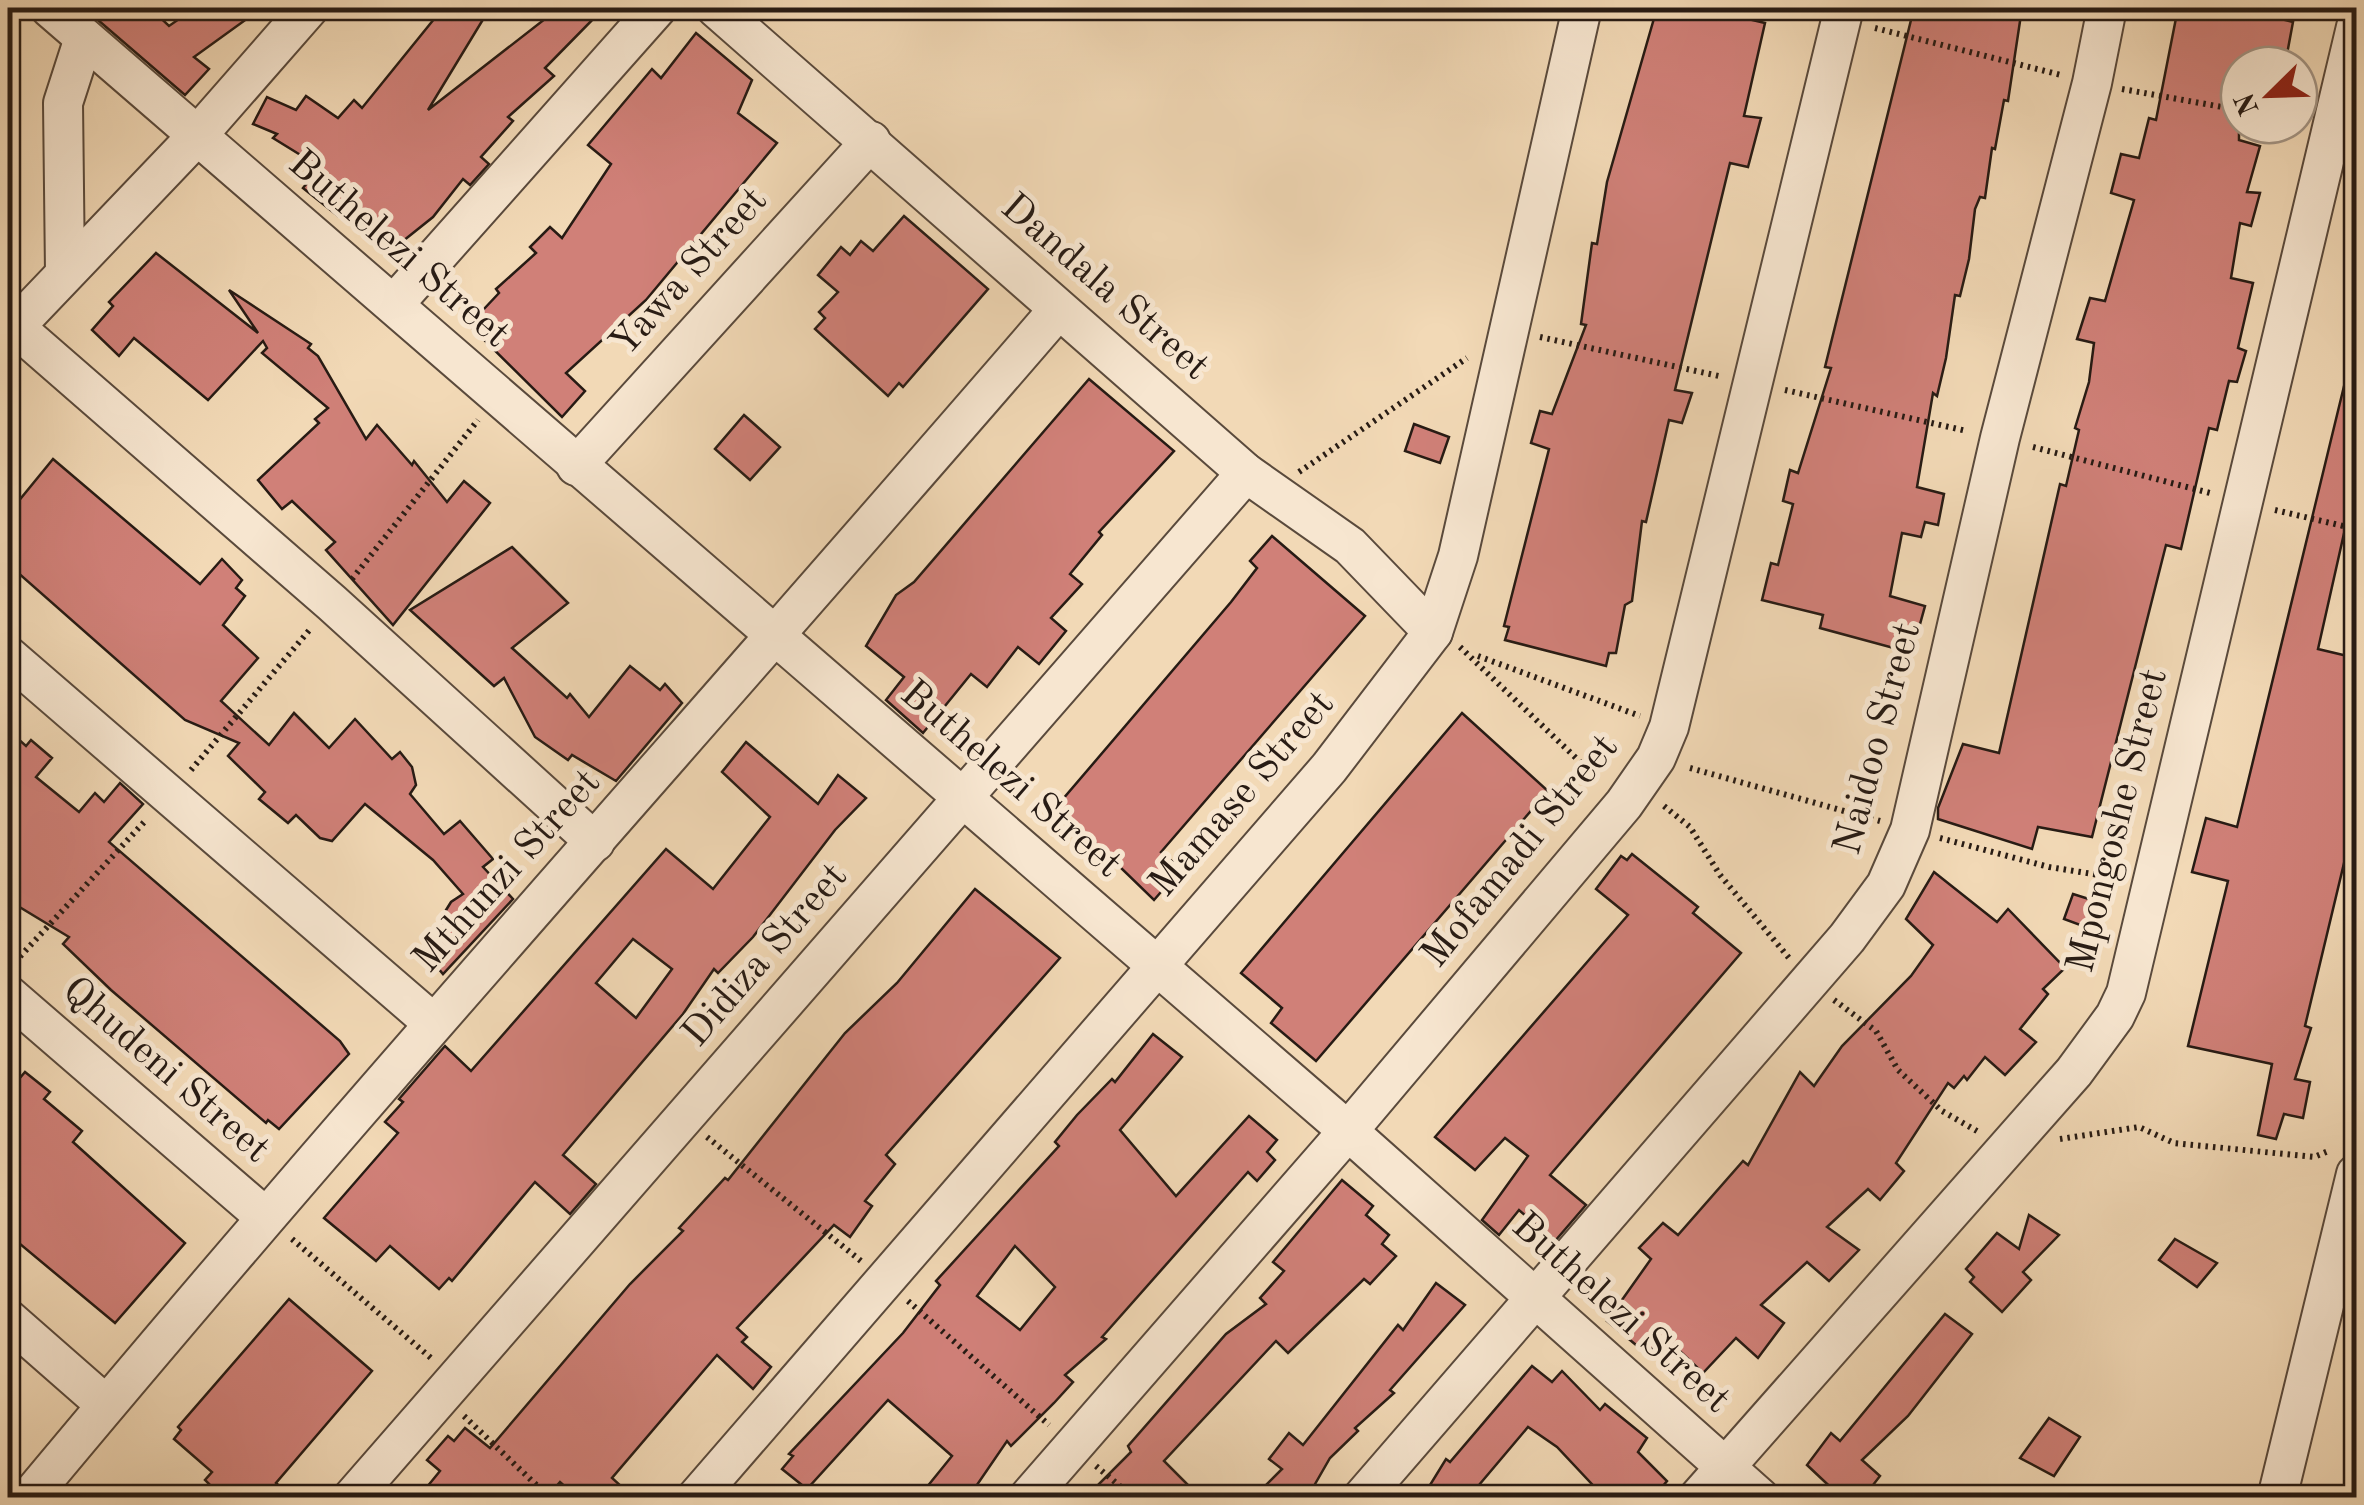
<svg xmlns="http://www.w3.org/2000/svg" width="2364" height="1505" font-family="'Old Standard TT',serif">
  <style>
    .building { fill: #d08078; stroke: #271b14; stroke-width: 2.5; fill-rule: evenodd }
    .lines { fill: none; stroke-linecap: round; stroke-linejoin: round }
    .minor-casing { stroke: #5a4a3c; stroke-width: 42 }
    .path { stroke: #271b14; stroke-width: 6; stroke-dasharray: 2.5 5; stroke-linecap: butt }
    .minor { stroke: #f7e6d0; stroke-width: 38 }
    .labels { text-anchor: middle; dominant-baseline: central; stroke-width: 10; stroke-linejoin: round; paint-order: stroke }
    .street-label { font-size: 40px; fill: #271b14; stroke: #f7e6d0 }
  </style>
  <rect width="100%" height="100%" fill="#f2d9b6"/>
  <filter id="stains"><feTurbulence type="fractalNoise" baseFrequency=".002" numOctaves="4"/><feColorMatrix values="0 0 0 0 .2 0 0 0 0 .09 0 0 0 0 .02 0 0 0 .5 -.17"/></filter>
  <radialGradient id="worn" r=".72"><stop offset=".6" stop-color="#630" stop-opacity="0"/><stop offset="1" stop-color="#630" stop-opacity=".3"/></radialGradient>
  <g class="building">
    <polygon points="84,8 150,8 169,26 195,8 262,8 194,57 209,69 185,95"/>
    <polygon points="443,8 490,8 428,110 559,8 604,8 545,68 554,76 508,117 513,121 481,157 489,164 470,185 463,179 433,217 388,253 348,203 338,216 303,188 320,167 273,138 277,134 253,124 267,97 296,110 306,96 338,118 354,100 362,108"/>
    <polygon points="1657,8 1702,8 1765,23 1744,116 1761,118 1748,167 1730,163 1675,390 1692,393 1682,423 1669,420 1646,522 1642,521 1632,601 1625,605 1616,653 1609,653 1606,666 1505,640 1509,627 1504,626 1549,449 1531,443 1540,411 1552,414 1586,325 1581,324 1592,243 1597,244 1607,182"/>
    <polygon points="1914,8 2022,8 2008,101 2004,100 1995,149 1992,148 1985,198 1980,197 1975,209 1969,259 1960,296 1955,295 1946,358 1937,396 1933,393 1917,487 1944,494 1938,525 1925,522 1921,537 1902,533 1890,596 1925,606 1912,653 1820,628 1823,615 1762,600 1771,563 1778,565 1793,504 1783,501 1790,470 1798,473 1831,368 1825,367"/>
    <polygon points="2178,8 2237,8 2293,22 2285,65 2239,65 2239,140 2260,146 2247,192 2260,193 2251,226 2240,223 2231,278 2253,283 2238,348 2246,351 2237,382 2229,381 2217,430 2209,428 2181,549 2166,545 2092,837 2038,827 2032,849 1938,819 1938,808 1963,744 1999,753 2060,484 2066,486 2079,430 2075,428 2089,382 2094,343 2077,339 2090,298 2105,301 2134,200 2111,193 2121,154 2139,158 2149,118 2156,120"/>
    <polygon points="696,33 752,80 738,113 777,143 646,300 566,373 585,391 562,417 469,325 499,293 496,289 536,253 530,247 550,227 562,238 611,164 588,145 652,69 661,78"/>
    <polygon points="904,216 988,289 903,387 899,383 888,396 815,329 825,318 819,312 838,292 818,275 841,247 850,255 861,241 873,251"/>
    <polygon points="156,253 258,333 229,290 311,344 308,348 318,356 366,439 377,425 412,465 414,461 447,502 464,481 490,503 393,625 326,550 335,542 292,501 282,509 258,480 319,423 315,419 328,408 262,353 267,348 263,341 208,400 134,338 119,356 92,330 113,306 109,302"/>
    <polygon points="1089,379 1174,451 1099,532 1102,535 1070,574 1082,584 1051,618 1066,631 1039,664 1018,647 987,687 971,674 923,733 886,700 904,677 866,646 896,595 914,582"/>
    <polygon points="2345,382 2356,383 2356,480 2318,649 2356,658 2356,813 2305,1026 2311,1028 2295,1079 2310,1082 2303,1118 2284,1114 2276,1139 2258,1135 2272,1064 2188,1046 2228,881 2192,872 2206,818 2237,827"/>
    <polygon points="744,415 780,447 750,480 715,449"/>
    <polygon points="1414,424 1449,437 1440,463 1405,451"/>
    <polygon points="53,459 200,584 222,559 242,580 236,588 245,596 223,625 258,658 221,701 269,745 294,713 329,748 355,719 392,759 400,752 412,767 416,785 410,794 444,834 460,821 493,859 483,867 513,899 443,974 422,949 451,902 463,894 433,860 365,804 332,841 320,838 296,815 288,823 259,799 265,792 228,756 239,743 185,720 8,564 8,514"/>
    <polygon points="1272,536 1365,616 1161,852 1181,869 1154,900 1057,806 1231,602 1257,568 1250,561"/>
    <polygon points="512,547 568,603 512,648 567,698 570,694 589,717 630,666 660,690 665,684 682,703 616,781 572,755 568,760 535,737 504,678 494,686 410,610"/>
    <polygon points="1462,713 1548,791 1316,1061 1271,1023 1282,1008 1241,973"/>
    <polygon points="8,730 26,746 31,740 52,758 36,777 79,812 95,793 104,802 120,783 143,804 109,842 340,1041 349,1054 279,1129 268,1120 266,1123 111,990 63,944 69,937 8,900"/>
    <path d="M746,742l72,62 20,-29 28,23 -31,32 -82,107 -35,36 -4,-4 -31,45 -120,141 33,29 -26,30 -35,-32 -83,99 -3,-3 -10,11 -49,-43 -14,15 -52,-43 74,-85 -13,-11 18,-20 -4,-3 46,-53 26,25 195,-222 47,40 57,-72 -48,-45zM633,939l39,30 -36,49 -40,-35z"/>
    <polygon points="1632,854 1698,907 1693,913 1741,953 1550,1175 1586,1205 1555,1241 1519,1210 1499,1235 1482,1220 1528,1156 1505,1138 1475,1170 1435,1137 1628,915 1596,889 1621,856 1627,860"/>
    <polygon points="1934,872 1997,922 2008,909 2065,968 2043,989 2048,994 2020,1029 2036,1042 2005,1075 1985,1057 1967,1080 1964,1076 1954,1088 1948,1083 1896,1163 1904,1171 1880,1200 1868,1189 1827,1227 1859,1250 1829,1281 1807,1262 1761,1305 1784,1323 1758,1358 1736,1338 1703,1373 1664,1336 1647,1354 1607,1321 1651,1259 1639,1248 1663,1223 1678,1235 1743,1161 1748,1165 1800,1072 1814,1086 1842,1046 1911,976 1933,945 1906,919"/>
    <polygon points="975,889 1060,958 886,1155 895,1164 865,1201 872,1206 850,1237 834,1225 737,1328 747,1337 742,1342 771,1367 753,1389 717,1355 612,1478 634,1498 578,1498 560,1482 546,1498 418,1498 440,1471 427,1460 448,1436 454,1441 465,1428 490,1448 630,1284 683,1231 679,1228 725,1178 728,1180 845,1033 897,983"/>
    <polygon points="2073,894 2108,905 2099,932 2064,919"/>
    <path d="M1153,1034l29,23 -62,73 56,66 73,-80 28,24 -10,12 8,8 -18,21 -9,-9 -146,165 4,2 -41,36 8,7 -19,21 -43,43 -4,-5 -39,57h-50l34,-42 -64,-56 -81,89 -25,-20 11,-13 -4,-2 114,-121 37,-48 -4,-4 123,-135 -4,-4 22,-27 35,-36 3,3zM1015,1246l40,41 -35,43 -43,-34z"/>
    <polygon points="25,1072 50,1092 44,1099 82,1131 73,1142 185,1243 115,1323 8,1234 8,1092"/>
    <polygon points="1342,1180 1373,1206 1366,1215 1389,1235 1382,1244 1396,1256 1370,1284 1364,1279 1288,1353 1276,1341 1164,1461 1201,1498 1085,1498 1131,1452 1128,1446 1226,1334 1266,1304 1260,1298 1284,1271 1273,1262"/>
    <polygon points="2029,1215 2059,1235 2023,1272 2031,1280 2002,1312 1970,1282 1974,1277 1966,1269 1997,1233 2019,1249"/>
    <polygon points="2175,1239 2217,1263 2197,1287 2159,1260"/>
    <polygon points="1436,1283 1465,1305 1390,1390 1394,1393 1355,1428 1358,1431 1330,1458 1307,1498 1253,1498 1282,1469 1269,1459 1289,1433 1303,1445 1398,1325 1403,1330"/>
    <polygon points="289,1299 372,1371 276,1483 292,1498 223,1498 205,1480 212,1472 174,1439 181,1430 178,1427"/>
    <polygon points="1945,1314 1972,1334 1908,1416 1862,1460 1880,1476 1863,1498 1842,1498 1807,1465 1831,1433 1840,1441"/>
    <polygon points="1532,1366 1552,1382 1562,1371 1600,1410 1605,1404 1647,1438 1638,1452 1667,1481 1653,1498 1605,1498 1557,1447 1528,1427 1468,1498 1422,1498 1446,1459 1450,1462"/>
    <polygon points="2049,1418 2080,1437 2054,1476 2020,1458"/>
  </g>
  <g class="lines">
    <defs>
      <g id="minor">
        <polyline points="50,8 1348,1131 1760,1498"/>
        <polyline points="716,8 1246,473 1350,546 1433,632"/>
        <polyline points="65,273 63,103 84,38"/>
        <polyline points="395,303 657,8"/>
        <polyline points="15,327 332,603 595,842"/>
        <polyline points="8,334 196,137 309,8"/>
        <polyline points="576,466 871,141"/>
        <polyline points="8,656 433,1023"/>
        <polyline points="8,995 264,1216"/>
        <polyline points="8,1319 106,1405"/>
        <path d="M29,1498c335,-403 687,-791 1029,-1188"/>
        <polyline points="352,1498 1246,473"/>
        <polyline points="696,1498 1329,768 1433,632 1458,556 1582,8"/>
        <polyline points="1028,1498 1348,1131 1624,804 1656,758 1669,727 1844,8"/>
        <polyline points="1362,1498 1847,938 1886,885 1910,830 2000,438 2092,83 2107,8"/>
        <polyline points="1698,1498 2074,1072 2115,1016 2126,993 2356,27"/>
        <polyline points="2277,1498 2356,1174"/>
      </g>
    </defs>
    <use href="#minor" class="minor-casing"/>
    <g class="path">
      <polyline points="1875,28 2061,75"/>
      <polyline points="2122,89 2239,110"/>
      <polyline points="1540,337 1719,376"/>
      <polyline points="1785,390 1967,431"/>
      <polyline points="2033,447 2210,493"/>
      <polyline points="1299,472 1467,358"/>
      <polyline points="2275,510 2356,529"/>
      <polyline points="352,579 478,420"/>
      <polyline points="1460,647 1599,780"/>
      <polyline points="1478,656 1640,716"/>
      <polyline points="1690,768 1880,821"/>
      <polyline points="191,770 312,627"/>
      <polyline points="1664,806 1690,827 1720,875 1789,958"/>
      <polyline points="1940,838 2049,867 2118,878"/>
      <polyline points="15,962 146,820"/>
      <polyline points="1834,1000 1876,1031 1898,1070 1942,1111 1977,1131"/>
      <polyline points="707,1137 861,1261"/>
      <polyline points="2060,1139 2139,1127 2174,1143 2314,1157 2331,1150"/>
      <polyline points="292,1239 431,1358"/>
      <polyline points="908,1301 1049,1425"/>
      <polyline points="464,1416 550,1498"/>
      <polyline points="1096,1466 1134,1498"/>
    </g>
    <use href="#minor" class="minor"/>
  </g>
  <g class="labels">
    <g class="street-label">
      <text transform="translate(398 250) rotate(41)">Buthelezi Street</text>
      <text transform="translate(690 273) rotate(-48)">Yawa Street</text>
      <text transform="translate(1104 288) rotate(41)">Dandala Street</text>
      <text transform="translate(1879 739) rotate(-75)">Naidoo Street</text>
      <text transform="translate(1010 780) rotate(41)">Buthelezi Street</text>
      <text transform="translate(1243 795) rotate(-49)">Mamase Street</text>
      <text transform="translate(2119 821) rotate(-76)">Mpongoshe Street</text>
      <text transform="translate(1521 852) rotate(-51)">Mofamadi Street</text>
      <text transform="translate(508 872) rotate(-48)">Mthunzi Street</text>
      <text transform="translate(766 956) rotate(-49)">Didiza Street</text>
      <text transform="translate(165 1071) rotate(41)">Qhudeni Street</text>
      <text transform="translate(1620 1314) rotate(42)">Buthelezi Street</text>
    </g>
  </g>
  <rect width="2364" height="1505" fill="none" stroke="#f2d9b6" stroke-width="40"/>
  <rect x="10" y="10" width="2344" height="1485" fill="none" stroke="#271b14" stroke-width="5"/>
  <rect x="20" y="20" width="2324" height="1465" fill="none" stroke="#271b14" stroke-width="2.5"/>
  <g transform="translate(2269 95) rotate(247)"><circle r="48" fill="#f7e6d0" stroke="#a49585" stroke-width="2.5"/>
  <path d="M0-8L18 38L0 25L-18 38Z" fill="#8f2418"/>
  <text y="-15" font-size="28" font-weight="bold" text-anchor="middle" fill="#271b14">N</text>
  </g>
  <rect width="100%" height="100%" filter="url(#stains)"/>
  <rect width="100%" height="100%" fill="url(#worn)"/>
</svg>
